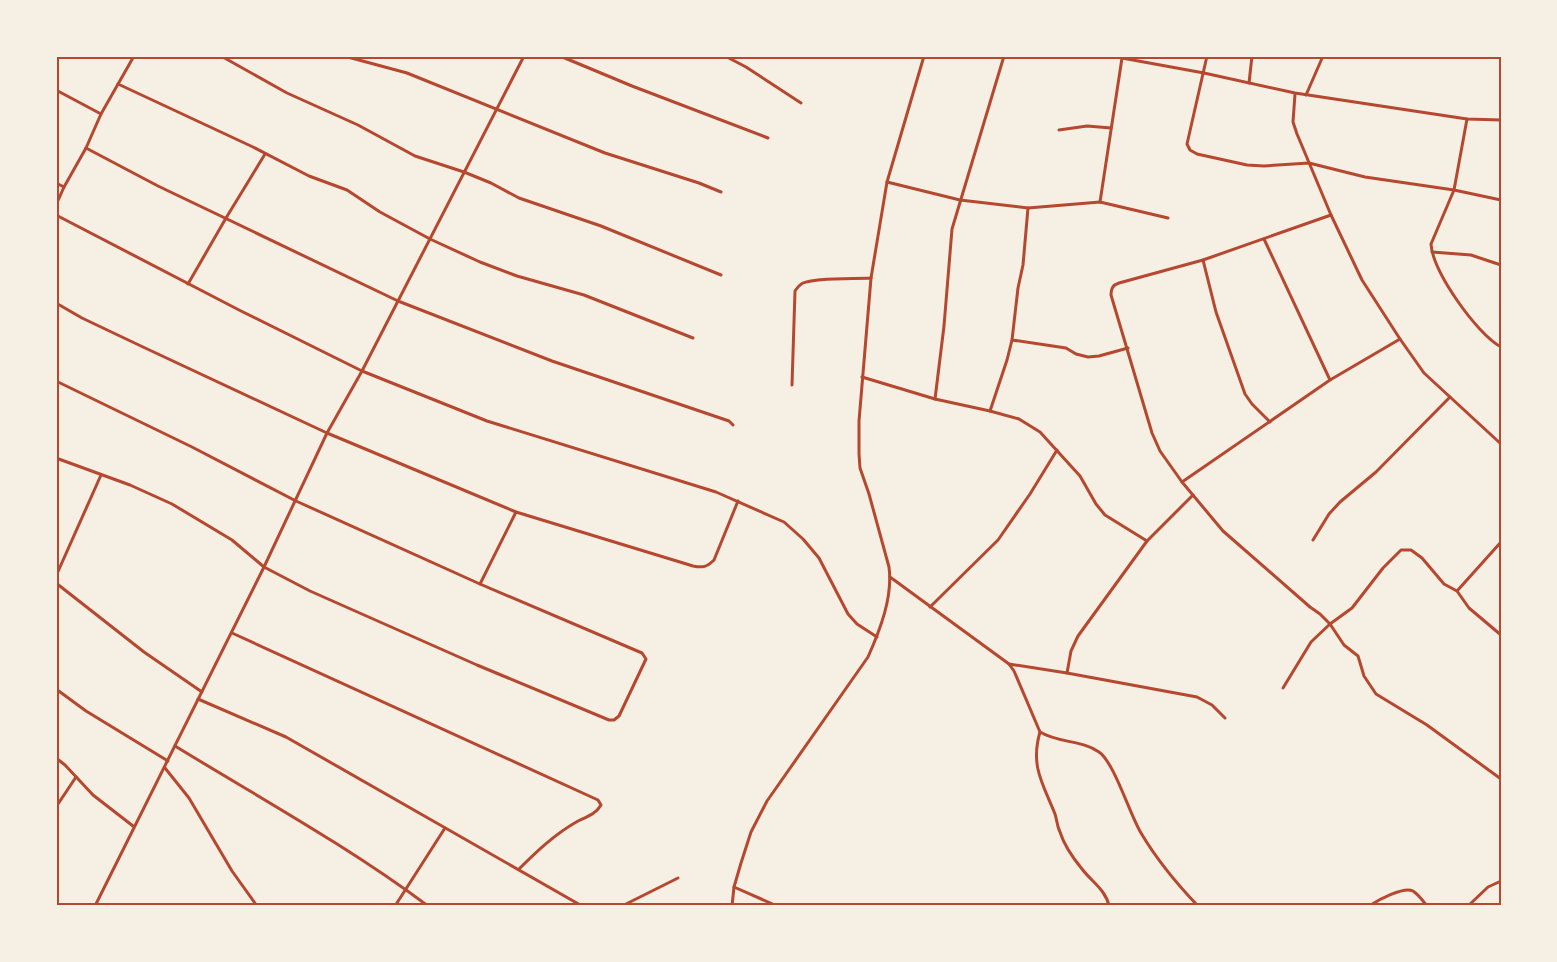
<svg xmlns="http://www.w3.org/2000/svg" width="1557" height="962" font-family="'Source Sans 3',sans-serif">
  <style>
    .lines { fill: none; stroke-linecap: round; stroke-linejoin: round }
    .minor { stroke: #b5482f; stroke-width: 3 }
    .neatline { fill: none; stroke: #b5482f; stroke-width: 2 }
  </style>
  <rect width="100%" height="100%" fill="#f6efe4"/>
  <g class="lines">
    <g class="minor">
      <polyline points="221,56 287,93 358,125 415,156 464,172 491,183 519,198 601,226 721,275"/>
      <polyline points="344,56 407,73 605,153 699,183 721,192"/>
      <polyline points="560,56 632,86 768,138"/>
      <polyline points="725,56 746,67 801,103"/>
      <polyline points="1111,56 1204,73 1295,93 1467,119 1501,120"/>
      <polyline points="1207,56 1187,144 1190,150 1197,154 1247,165 1264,166 1309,163 1365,177 1454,190 1501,200"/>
      <polyline points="1249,83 1252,56"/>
      <polyline points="118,84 253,147 309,176 347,190 380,212 430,239 480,262 517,276 584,295 693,338"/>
      <polyline points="56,90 101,114"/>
      <polyline points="1295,94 1293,122 1297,134 1331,215"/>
      <polyline points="1306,95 1323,56"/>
      <path d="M1467,119l-13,71 -23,54c2,28 45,89 70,103"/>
      <polyline points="1059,130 1087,126 1111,128"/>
      <polyline points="86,148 158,186 398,301 552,361 729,421 733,425"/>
      <polyline points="887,182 960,200 1028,208 1100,202 1168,218"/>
      <polyline points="56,183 64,187"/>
      <polyline points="1100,202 1122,58"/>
      <polyline points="56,205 64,187 86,148 101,114 134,56"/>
      <polyline points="56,215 241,311 362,371 487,421 716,492 784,522 803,539 819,558 848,614 857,624 877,637"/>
      <polyline points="1264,239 1330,380"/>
      <polyline points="1432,252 1471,255 1501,265"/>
      <polyline points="1203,260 1216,312 1245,394 1252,404 1270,422"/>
      <polyline points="188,284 226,218 265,154"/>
      <path d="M56,303l26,15 61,29 184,86 189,79 177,54c10,2 14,1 21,-6l24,-59"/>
      <polyline points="1012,340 1066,348 1076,354 1088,357 1099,356 1128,348"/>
      <polyline points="862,377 935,399 990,411 1019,419 1040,432 1080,476 1096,504 1105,515 1147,541"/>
      <polyline points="56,381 192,447 296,501 480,584 642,653 646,659 619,716 614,720 609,720 477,665 310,591 264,567 232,540 172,504 130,485 56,458"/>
      <path d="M792,385l3,-94c2,-3 4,-6 8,-8 13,-6 52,-4 68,-5"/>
      <polyline points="935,399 944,326 952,229 1004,56"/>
      <polyline points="990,411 1007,360 1012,340 1018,288 1023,265 1028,208"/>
      <path d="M1501,444l-77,-71 -24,-34 -38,-59 -31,-65 -128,45 -84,23c-6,2 -8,5 -8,12l41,138 8,18 22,31 41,49 87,76 10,7 10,10 14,21 14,11 6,20 12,18 51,31 74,54"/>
      <polyline points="1182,482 1330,380 1400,339"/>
      <polyline points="1313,540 1329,514 1340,502 1376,472 1450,397"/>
      <polyline points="56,576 101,475"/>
      <path d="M890,577l119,87 5,7 26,61c18,11 42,8 59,20 15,10 31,63 42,81 16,27 35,50 57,73"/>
      <polyline points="56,583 144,652 202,692"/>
      <polyline points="480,584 516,512"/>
      <polyline points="1457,591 1501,542"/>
      <polyline points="930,607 998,540 1030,494 1057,450"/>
      <path d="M232,633l366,167 3,5c-5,9 -15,12 -23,16 -23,13 -41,30 -59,48"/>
      <polyline points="1009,664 1067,673 1197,697 1212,705 1225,718"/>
      <polyline points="1067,673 1071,651 1078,636 1147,541 1193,495"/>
      <polyline points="1283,688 1311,642 1330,624 1352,608 1383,568 1401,550 1411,550 1422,558 1444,584 1457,591 1469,608 1501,635"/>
      <polyline points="56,689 86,711 168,761"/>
      <polyline points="198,699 286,737 582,906"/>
      <path d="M1040,732c-10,34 3,52 15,82 2,6 2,12 5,18 4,13 13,26 22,37 9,12 24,21 27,37"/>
      <path d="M175,746c85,52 174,101 253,160"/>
      <polyline points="56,758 65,765 93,795 133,826"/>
      <polyline points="165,768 189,798 232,871 257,906"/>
      <polyline points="56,807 76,777"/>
      <polyline points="734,887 777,906"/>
      <polyline points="95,906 264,567 327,433 362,371 524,56"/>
      <polyline points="395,906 445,828"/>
      <polyline points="622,906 678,878"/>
      <path d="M732,906l2,-19 7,-24 10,-31 16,-31 101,-144c12,-27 25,-60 21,-90l-20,-73 -9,-26 -1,-14v-33l12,-143 16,-96 37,-126"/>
      <path d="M1369,906c9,-6 35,-20 44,-15 6,4 10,10 14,15"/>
      <polyline points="1468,906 1488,887 1501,881"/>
    </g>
  </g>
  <rect width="1557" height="962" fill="none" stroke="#f6efe4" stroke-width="115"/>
  <rect x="58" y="58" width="1442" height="846" class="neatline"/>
</svg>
